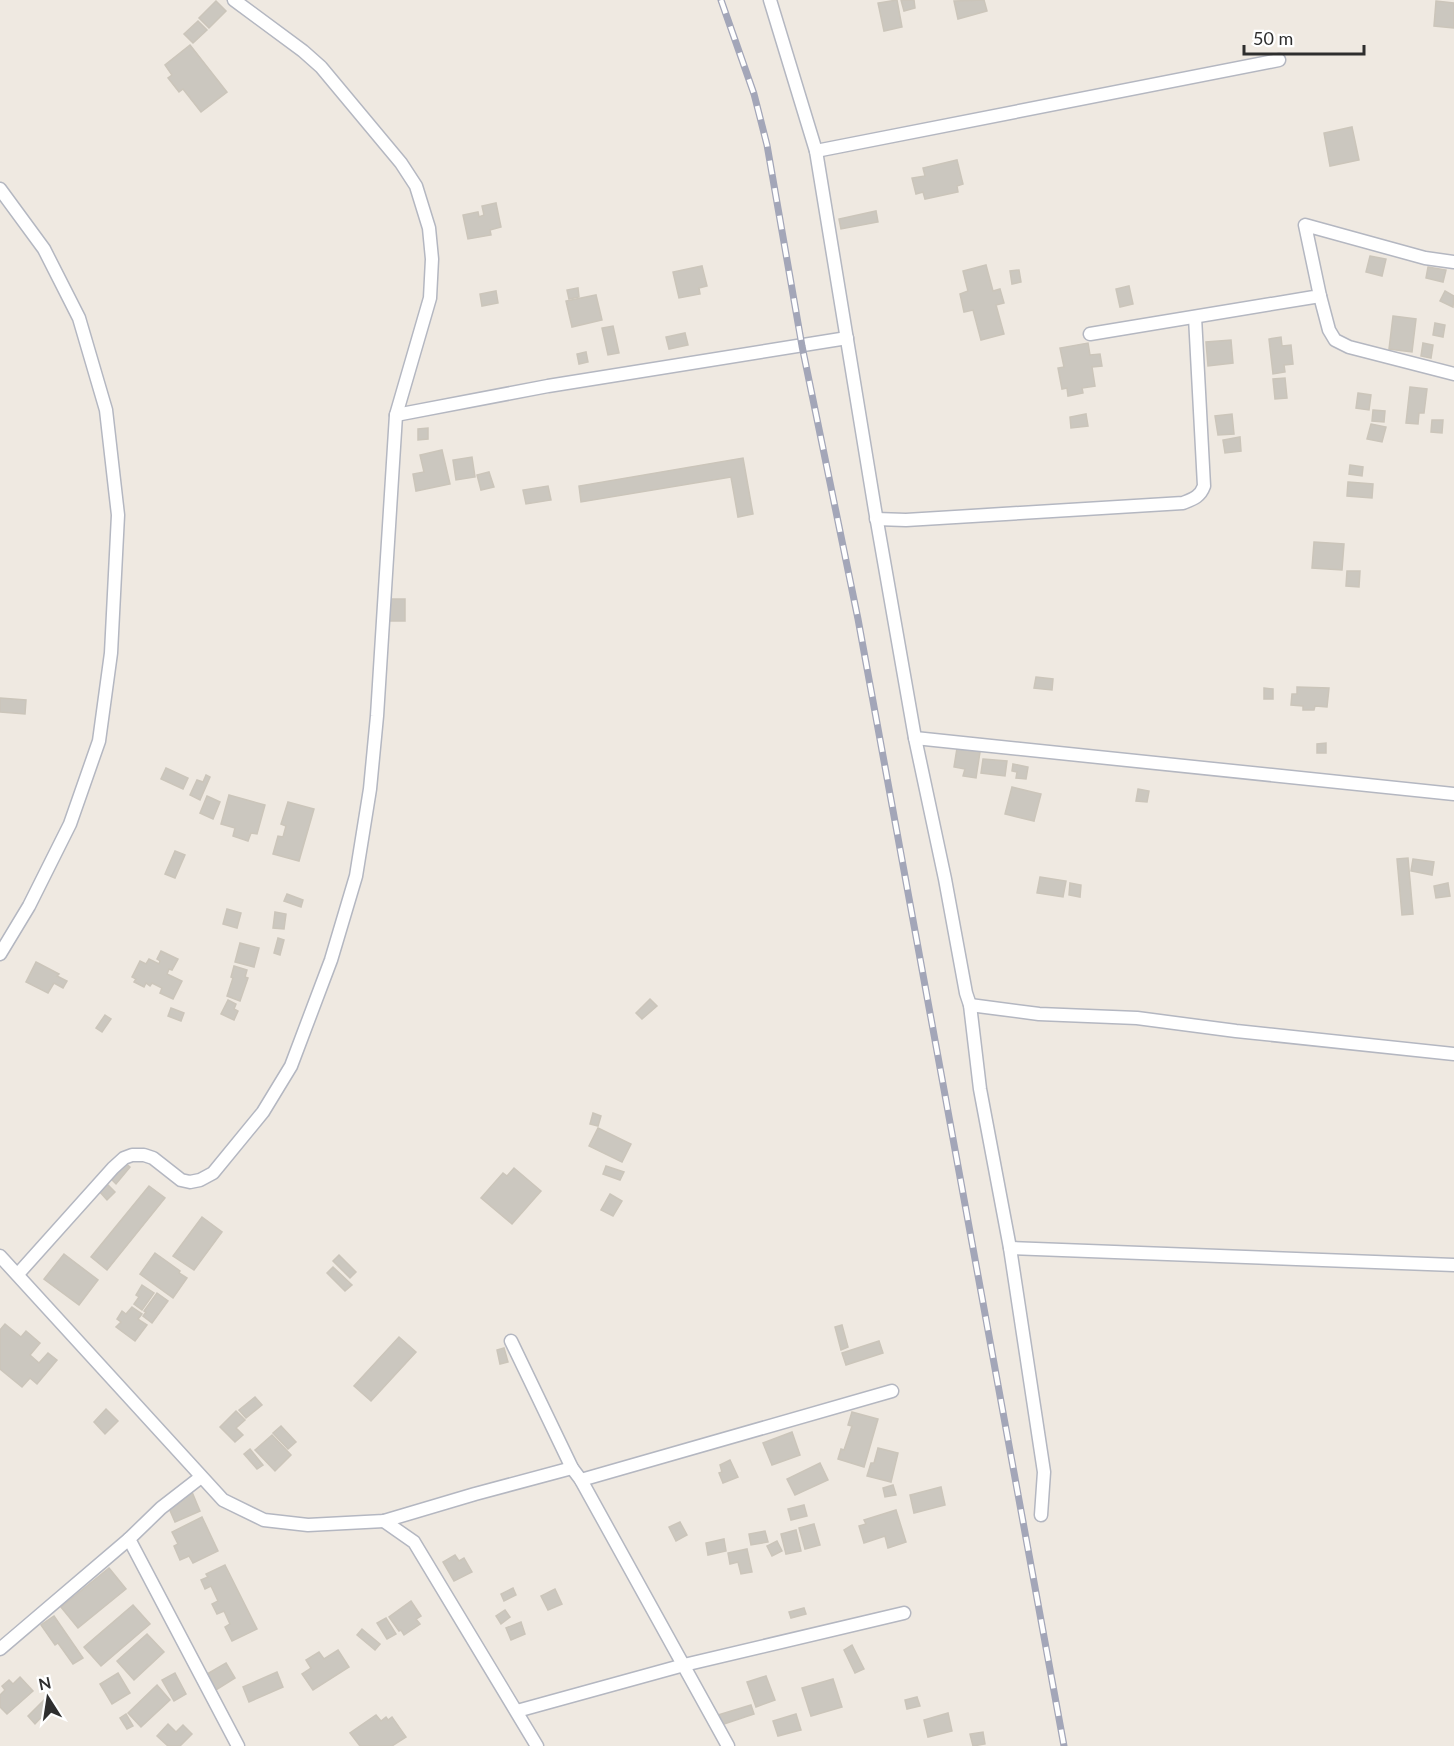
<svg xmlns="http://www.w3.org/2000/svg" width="1454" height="1746" font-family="Lato,sans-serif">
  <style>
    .building { fill: #cbc7bf; stroke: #cbc5ba; stroke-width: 1.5 }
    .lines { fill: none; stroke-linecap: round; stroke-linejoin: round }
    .street-casing { stroke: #b4b7c1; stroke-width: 15 }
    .street { stroke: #fff; stroke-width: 12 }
    .rail-casing { stroke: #a3a6b8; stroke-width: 7 }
    .rail { stroke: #fff; stroke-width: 4.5; stroke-dasharray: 14; stroke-linecap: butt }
  </style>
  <rect width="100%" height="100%" fill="#efe9e1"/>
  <g class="building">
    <polygon points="897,0 902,27 884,31 878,3"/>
    <polygon points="901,0 914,0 915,8 904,11"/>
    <polygon points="984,0 987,11 958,19 954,1"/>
    <polygon points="216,1 226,11 209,28 199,18"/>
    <polygon points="1436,1 1454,3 1454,28 1434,26"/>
    <polygon points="198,21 207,30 193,43 184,34"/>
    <polygon points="190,45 227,92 201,112 183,89 179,92 168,78 172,75 165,65"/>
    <polygon points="1352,127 1359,160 1330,166 1324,133"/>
    <polygon points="957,160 963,184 957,186 958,192 925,199 923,192 916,194 912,178 925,176 923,168"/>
    <polygon points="496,203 501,227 490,230 491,235 468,239 463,215 478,212 479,217 484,215 482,206"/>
    <polygon points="876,211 878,222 841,229 839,219"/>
    <polygon points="1370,256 1386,259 1382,276 1366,272"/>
    <polygon points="986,265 993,291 1000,289 1004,303 996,305 1004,334 981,340 973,310 964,312 960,294 968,291 963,271"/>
    <polygon points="702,266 707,286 699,288 700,294 679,298 673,272"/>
    <polygon points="1428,267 1446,270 1443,282 1426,278"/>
    <polygon points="1019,270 1021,282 1012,284 1010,271"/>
    <polygon points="1129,286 1133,304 1120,307 1116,289"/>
    <polygon points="578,288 579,297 569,299 567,290"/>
    <polygon points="496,291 498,303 482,306 480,294"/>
    <polygon points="1445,291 1454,296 1453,307 1440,301"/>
    <polygon points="596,295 602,320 572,327 566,301"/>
    <polygon points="1393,316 1416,319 1412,352 1389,349"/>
    <polygon points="1435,323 1445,325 1443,337 1433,335"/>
    <polygon points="613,326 619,353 608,355 602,328"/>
    <polygon points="685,333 688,345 669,349 666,337"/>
    <polygon points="1281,337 1282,346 1291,345 1293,364 1284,365 1285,372 1273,374 1269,339"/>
    <polygon points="1231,340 1233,363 1208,366 1206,342"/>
    <polygon points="1088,343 1090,355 1100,354 1102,366 1092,367 1095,386 1082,388 1083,393 1068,396 1067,388 1062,389 1058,368 1064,367 1060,348"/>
    <polygon points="1423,343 1433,345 1431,358 1421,356"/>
    <polygon points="586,352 588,362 579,364 577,354"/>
    <polygon points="1285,378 1287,398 1275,399 1273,379"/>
    <polygon points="1410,387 1427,389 1424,413 1419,413 1418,424 1406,423"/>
    <polygon points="1358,393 1371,395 1369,410 1356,408"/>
    <polygon points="1373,410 1385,411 1384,422 1372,421"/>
    <polygon points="1086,414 1088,426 1071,428 1070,417"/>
    <polygon points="1232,414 1234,434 1218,435 1215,416"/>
    <polygon points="1432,420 1443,420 1442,433 1431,432"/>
    <polygon points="1371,424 1386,427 1382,442 1367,439"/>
    <polygon points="428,428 428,439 418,440 418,429"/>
    <polygon points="1240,437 1241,451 1225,453 1223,440"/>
    <polygon points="442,450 450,484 416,491 413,474 424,472 420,455"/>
    <polygon points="472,457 475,477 456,480 453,460"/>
    <polygon points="743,458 753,514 738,517 731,477 581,502 579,486"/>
    <polygon points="1350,465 1363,467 1362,476 1349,474"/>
    <polygon points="489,472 494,487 481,490 477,475"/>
    <polygon points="1348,482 1373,484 1372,498 1347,496"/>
    <polygon points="548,486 551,500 526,504 523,490"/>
    <polygon points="1314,542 1344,544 1342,570 1312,568"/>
    <polygon points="1347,571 1360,571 1359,587 1346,586"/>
    <rect x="389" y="599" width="16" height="22"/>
    <polygon points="1036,677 1053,679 1052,690 1034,688"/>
    <polygon points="1297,687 1329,688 1327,707 1315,706 1314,710 1303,710 1303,706 1291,705 1292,694 1297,694"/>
    <polygon points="1264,688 1273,689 1273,699 1264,699"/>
    <polygon points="0,698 26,700 25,714 0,712"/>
    <polygon points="1326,743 1326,753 1317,753 1317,744"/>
    <polygon points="957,748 980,752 976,778 963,776 965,769 954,767"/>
    <polygon points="983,759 1007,761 1005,776 981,773"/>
    <polygon points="1013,764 1028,767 1026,779 1016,778 1017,772 1012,771"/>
    <polygon points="166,768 188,778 183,789 161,779"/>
    <polygon points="206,775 210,777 200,800 190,795 197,780 203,782"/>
    <polygon points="1012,787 1041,794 1034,821 1005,814"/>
    <polygon points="1138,789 1149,791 1147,802 1136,801"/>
    <polygon points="229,795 265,805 257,834 251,833 248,841 233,836 235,828 221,824"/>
    <polygon points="207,796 220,802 213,819 200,813"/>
    <polygon points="288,802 314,809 299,861 273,854 278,836 283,837 286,826 281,824"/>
    <polygon points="175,851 185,855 175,878 165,874"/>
    <polygon points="1408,858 1413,914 1402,915 1397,859"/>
    <polygon points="1413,859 1434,862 1432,875 1411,871"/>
    <polygon points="1040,877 1066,881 1063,897 1037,893"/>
    <polygon points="1070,883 1081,885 1080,897 1069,895"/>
    <polygon points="1448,883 1450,896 1436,898 1434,886"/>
    <polygon points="287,894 303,900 301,907 284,901"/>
    <polygon points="227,909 241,913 237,928 223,924"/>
    <polygon points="275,912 286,914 284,929 273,928"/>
    <polygon points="278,938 284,940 280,955 274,953"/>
    <polygon points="240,943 259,948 254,967 235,962"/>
    <polygon points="161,951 178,959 172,970 169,969 167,974 182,981 173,999 160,993 162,988 152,983 150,986 146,983 144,987 134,982 136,979 132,977 140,961 146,964 149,959 159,964 160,961 157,959"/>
    <polygon points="36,962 59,974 57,976 67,981 63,988 54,983 48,993 26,982"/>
    <polygon points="234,966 247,970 245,977 248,978 240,1001 227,996 233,978 231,977"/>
    <polygon points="650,999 657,1006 642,1019 636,1013"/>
    <polygon points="228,1000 236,1004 234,1009 238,1011 234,1020 221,1014"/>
    <polygon points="171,1008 184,1013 181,1021 168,1016"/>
    <polygon points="105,1015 111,1019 102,1032 96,1028"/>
    <polygon points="593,1113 601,1116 598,1126 590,1124"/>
    <polygon points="598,1128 631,1144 622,1162 589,1146"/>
    <polygon points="124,1162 130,1167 116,1184 110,1178"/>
    <polygon points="606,1166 624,1172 620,1180 603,1174"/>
    <polygon points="514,1168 541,1191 512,1224 481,1198 503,1173 507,1176"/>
    <polygon points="106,1183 115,1192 107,1200 99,1191"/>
    <polygon points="149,1186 165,1198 107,1270 91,1257"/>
    <polygon points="610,1194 622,1201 613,1216 601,1210"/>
    <polygon points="202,1217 222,1232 194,1270 173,1256"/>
    <polygon points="155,1253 180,1271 179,1273 187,1278 173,1298 140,1274"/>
    <polygon points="64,1254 98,1280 79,1305 44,1279"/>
    <polygon points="339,1255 356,1272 350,1278 333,1261"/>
    <polygon points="333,1267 352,1285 345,1291 327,1273"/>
    <polygon points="142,1285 154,1293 142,1310 134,1304 139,1297 136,1295"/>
    <polygon points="157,1293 168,1301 152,1323 143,1316 146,1312 144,1311"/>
    <polygon points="132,1307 142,1314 138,1319 147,1325 135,1341 116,1327 121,1322 117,1319 122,1311 126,1314"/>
    <polygon points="5,1324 21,1337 26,1331 40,1343 30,1355 39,1363 48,1353 57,1360 37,1384 30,1378 22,1387 0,1369 0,1330"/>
    <polygon points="842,1325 848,1347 841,1350 835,1327"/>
    <polygon points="399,1337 416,1352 371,1401 354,1386"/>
    <polygon points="879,1341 883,1353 846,1365 842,1353"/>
    <polygon points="504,1348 508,1362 500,1364 497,1350"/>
    <polygon points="255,1397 262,1405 246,1418 239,1410"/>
    <polygon points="106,1409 118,1421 105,1434 94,1422"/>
    <polygon points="236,1411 245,1420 236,1428 243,1435 235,1442 220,1427"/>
    <polygon points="852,1412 878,1419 864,1467 838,1459 841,1449 844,1450 852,1426 848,1425"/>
    <polygon points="281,1426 296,1442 288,1449 273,1433"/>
    <polygon points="792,1432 800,1455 772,1465 763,1443"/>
    <polygon points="272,1435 291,1455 275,1471 255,1450"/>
    <polygon points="878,1448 898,1453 891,1482 867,1476 871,1463 874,1463"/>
    <polygon points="250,1449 263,1465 257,1469 244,1454"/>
    <polygon points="730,1460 738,1477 723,1483 719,1473 722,1472 720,1465"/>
    <polygon points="820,1463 828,1480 795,1495 787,1479"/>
    <polygon points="893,1485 896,1495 885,1497 883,1488"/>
    <polygon points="941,1487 945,1505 914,1513 910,1495"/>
    <polygon points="192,1492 200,1511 175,1522 168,1506 180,1501 179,1498"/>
    <polygon points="804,1505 807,1516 791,1520 788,1509"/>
    <polygon points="896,1510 906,1542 888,1548 885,1536 864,1543 859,1526 866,1524 864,1520"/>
    <polygon points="202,1517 218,1551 193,1563 189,1556 180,1560 174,1546 178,1544 172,1532"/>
    <polygon points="680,1522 687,1535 676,1541 669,1527"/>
    <polygon points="814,1524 820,1545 805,1549 799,1528"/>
    <polygon points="796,1530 801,1551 786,1554 781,1534"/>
    <polygon points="765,1531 768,1542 751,1545 749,1534"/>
    <polygon points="724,1539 726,1551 708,1555 706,1543"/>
    <polygon points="777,1541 782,1551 772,1556 767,1546"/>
    <polygon points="747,1549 752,1572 741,1574 738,1562 730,1564 728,1553"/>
    <polygon points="455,1555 459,1561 464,1558 472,1572 454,1581 443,1562"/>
    <polygon points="225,1565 257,1629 232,1641 225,1627 230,1624 224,1611 217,1614 212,1604 218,1601 211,1586 205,1589 201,1580 208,1577 206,1574"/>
    <polygon points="109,1568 126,1589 78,1628 61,1607"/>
    <polygon points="513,1588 516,1595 504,1601 501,1594"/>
    <polygon points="555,1589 562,1604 548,1610 541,1596"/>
    <polygon points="411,1601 421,1616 416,1619 420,1624 404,1635 401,1630 399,1631 389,1617"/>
    <polygon points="133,1605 150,1624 101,1666 84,1647"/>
    <polygon points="804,1608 806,1614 791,1618 789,1612"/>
    <polygon points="505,1610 510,1617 501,1624 496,1616"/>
    <polygon points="54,1616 83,1658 73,1664 58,1643 55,1645 41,1625"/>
    <polygon points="386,1618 396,1634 387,1639 377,1623"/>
    <polygon points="521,1622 525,1634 511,1640 506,1628"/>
    <polygon points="362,1629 380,1644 375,1650 357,1635"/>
    <polygon points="147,1634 164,1652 134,1680 117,1661"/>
    <polygon points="852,1645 864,1669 855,1673 844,1650"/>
    <polygon points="338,1650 349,1667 313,1690 302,1674 311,1668 306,1660 319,1652 324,1659"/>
    <polygon points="226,1663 235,1678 216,1690 207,1674"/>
    <polygon points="277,1672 283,1687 249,1702 243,1687"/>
    <polygon points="118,1673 130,1693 112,1704 100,1684"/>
    <polygon points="175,1673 186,1694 174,1701 162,1680"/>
    <polygon points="766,1676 775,1700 756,1707 747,1682"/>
    <polygon points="20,1677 33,1691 7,1714 0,1707 0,1695 5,1690 2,1686 9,1680 13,1684"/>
    <polygon points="833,1679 842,1707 811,1716 802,1688"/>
    <polygon points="157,1685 170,1700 141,1727 128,1713"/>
    <polygon points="917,1697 920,1706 907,1709 905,1700"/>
    <polygon points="44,1700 51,1707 35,1724 28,1716"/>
    <polygon points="751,1705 754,1714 721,1725 718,1715"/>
    <polygon points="948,1713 952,1731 928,1737 924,1720"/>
    <polygon points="126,1714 133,1726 127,1729 120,1718"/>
    <polygon points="796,1714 801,1730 778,1736 773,1721"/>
    <polygon points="376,1715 381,1721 386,1717 388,1720 392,1717 406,1737 392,1746 360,1746 350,1733"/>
    <polygon points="168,1724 176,1732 183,1725 192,1734 180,1746 168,1746 157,1736"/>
    <polygon points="983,1732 985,1744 973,1746 970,1734"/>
  </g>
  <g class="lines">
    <defs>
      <g id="street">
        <polyline points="770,0 816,151 875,510 915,738 945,879 966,993 970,1005 980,1089 1010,1248 1044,1472 1041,1515"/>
        <polyline points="816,151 1279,60"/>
        <polyline points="0,189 44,249 79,318 106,410 118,515 111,653 99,741 70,824 29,906 0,954"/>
        <polyline points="1320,296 1329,330 1335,340 1349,347 1454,374"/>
        <polyline points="1090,334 1320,296 1305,225 1425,258 1454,262"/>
        <polyline points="396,415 548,386 847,338"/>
        <path d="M876,519l30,1 277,-17c10,-4 17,-6 21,-17l-9,-169"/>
        <polyline points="915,738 1454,794"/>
        <polyline points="970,1005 1039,1014 1137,1018 1236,1031 1454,1054"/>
        <polyline points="1010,1248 1454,1265"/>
        <polyline points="0,1256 223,1500 264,1520 308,1525 384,1521 475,1494 572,1468"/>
        <polyline points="18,1274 113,1168 124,1158 132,1155 144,1155 153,1158 181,1180 190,1182 200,1180 213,1173 263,1112 291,1066 331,960 356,876 370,789 377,716 396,415 430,298 432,259 429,228 416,186 401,163 321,67 303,51 234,0"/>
        <polyline points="511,1341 572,1468 581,1480 728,1746"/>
        <polyline points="201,1477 161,1508 129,1539 238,1746"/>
        <polyline points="581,1480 892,1391"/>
        <polyline points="384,1521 414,1542 537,1746"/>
        <polyline points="0,1649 129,1539"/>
        <polyline points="517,1711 684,1665 904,1613"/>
      </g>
    </defs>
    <use href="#street" class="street-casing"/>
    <use href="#street" class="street"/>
    <defs>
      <polyline id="rail" points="721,0 754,94 767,145 802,346 858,619 1064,1746"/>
    </defs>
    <use href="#rail" class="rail-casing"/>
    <use href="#rail" class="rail"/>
  </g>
  <g transform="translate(48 1698) rotate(348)" stroke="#ffffff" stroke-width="4.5" paint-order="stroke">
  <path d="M0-4.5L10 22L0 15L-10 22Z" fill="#2e2e2e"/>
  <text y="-9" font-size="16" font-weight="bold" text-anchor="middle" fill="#2e2e2e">N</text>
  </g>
  <path d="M1244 45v9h120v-9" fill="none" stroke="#2e2e2e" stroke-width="3"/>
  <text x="1253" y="45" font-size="18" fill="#2e2e2e" stroke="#ffffff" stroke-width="4.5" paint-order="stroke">50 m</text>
</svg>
